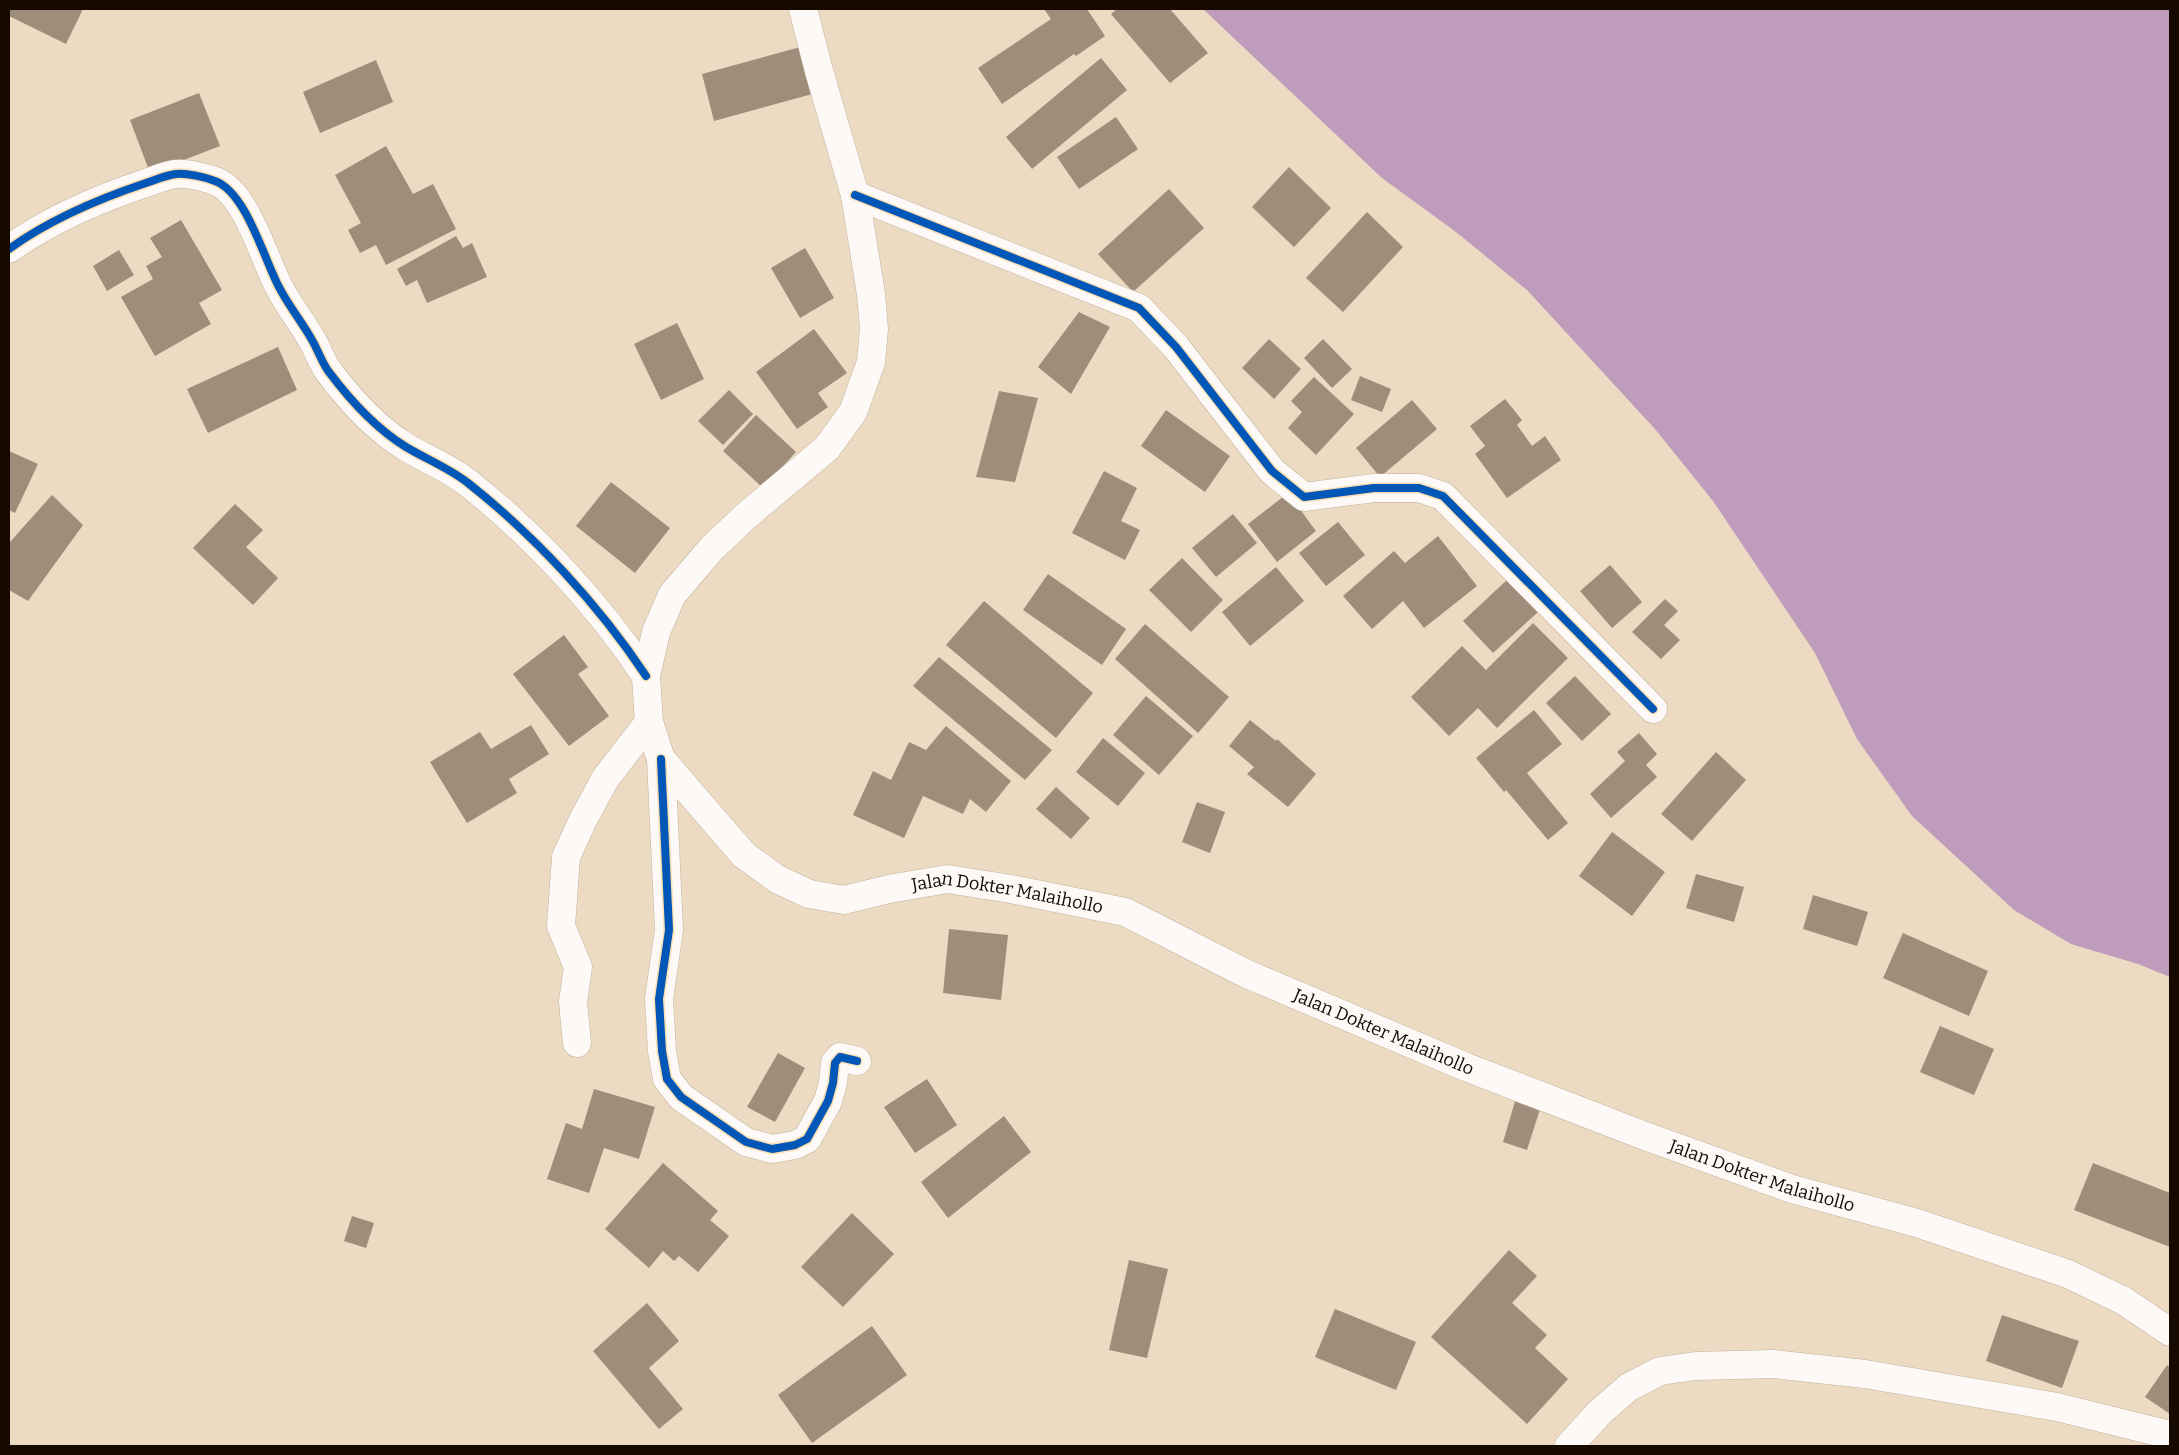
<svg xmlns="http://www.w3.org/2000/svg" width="2179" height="1455" font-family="Bitter,serif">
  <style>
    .water { fill: #bf9bbc }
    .building { fill: #9e8d7a }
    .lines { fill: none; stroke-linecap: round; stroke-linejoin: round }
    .minor-casing { stroke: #c3b49e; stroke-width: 29 }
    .major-casing { stroke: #c3b49e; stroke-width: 29 }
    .minor { stroke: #fcf9f6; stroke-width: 28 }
    .major { stroke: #fcf9f6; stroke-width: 28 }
    .cycleway-casing { stroke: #fddeb0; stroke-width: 11 }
    .cycleway { stroke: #0057b8; stroke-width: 8 }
    .labels { text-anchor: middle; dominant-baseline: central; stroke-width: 5; stroke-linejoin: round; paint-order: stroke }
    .street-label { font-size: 18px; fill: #160900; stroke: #fddeb0 }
  </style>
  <rect width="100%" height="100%" fill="#ecdac2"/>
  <polygon class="water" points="1203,9 2170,9 2170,977 2138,964 2071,944 2014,910 1912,816 1857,739 1815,653 1713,501 1655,429 1527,290 1456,232 1382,178"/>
  <g class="building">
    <polygon points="9,9 83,9 66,44 9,16"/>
    <polygon points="1044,9 1087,9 1105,36 1076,56 1074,54 1002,104 978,68 1051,19"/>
    <polygon points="1117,9 1170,9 1208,53 1170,83 1111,14"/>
    <polygon points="804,46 816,93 714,121 702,74"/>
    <polygon points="1101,58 1127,90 1032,169 1006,137"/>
    <polygon points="376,60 393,102 320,133 303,92"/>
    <polygon points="199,93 220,146 150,173 130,120"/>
    <polygon points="1116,117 1138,149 1079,189 1057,157"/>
    <polygon points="386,146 413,194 433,184 456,229 386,265 376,245 360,253 348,230 361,223 335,175"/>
    <polygon points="1289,167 1331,208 1294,247 1252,207"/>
    <polygon points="1169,189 1204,228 1133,292 1098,254"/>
    <polygon points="1367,212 1403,247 1343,312 1306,278"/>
    <polygon points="181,220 222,290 199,303 211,324 155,356 121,297 153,279 146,266 162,257 150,238"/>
    <polygon points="456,236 463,248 472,243 487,277 427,303 417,280 406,286 397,269"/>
    <polygon points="805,248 834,298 800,318 771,268"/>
    <polygon points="119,250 134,275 107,291 93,266"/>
    <polygon points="1079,312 1110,327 1071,394 1038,367"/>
    <polygon points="677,323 704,379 661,400 634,344"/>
    <polygon points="814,329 847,373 818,393 828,407 797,429 756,372"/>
    <polygon points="1269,339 1301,369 1274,399 1242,368"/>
    <polygon points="1323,339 1352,369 1332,388 1304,358"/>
    <polygon points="278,347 297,390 208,433 187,389"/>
    <polygon points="1360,376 1391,389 1382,412 1351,400"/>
    <polygon points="1314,377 1354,414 1316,455 1288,428 1302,412 1291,401"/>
    <polygon points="729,390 753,414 723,445 698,421"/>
    <polygon points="999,391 1038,398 1015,482 976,477"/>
    <polygon points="1505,399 1522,420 1517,425 1532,446 1545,436 1561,460 1507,498 1475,454 1485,446 1470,426"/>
    <polygon points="1412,400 1437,429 1380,477 1356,448"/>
    <polygon points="1166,410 1230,456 1205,492 1141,446"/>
    <polygon points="756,415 796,452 763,488 723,451"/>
    <polygon points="9,451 38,464 15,513 9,510"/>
    <polygon points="1104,471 1137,488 1121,521 1140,530 1125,560 1072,533"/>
    <polygon points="611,482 670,528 635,573 576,526"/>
    <polygon points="1288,493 1316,531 1277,562 1248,524"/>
    <polygon points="52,495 83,525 28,601 9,590 9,543"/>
    <polygon points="235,504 263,530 246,547 278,578 253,605 193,548"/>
    <polygon points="1233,514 1257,543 1216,577 1192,548"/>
    <polygon points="1338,522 1365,555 1326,586 1299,553"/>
    <polygon points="1438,536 1477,586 1424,628 1403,601 1372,629 1343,596 1394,551 1405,563"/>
    <polygon points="1182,558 1223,600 1191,632 1149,590"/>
    <polygon points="1610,565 1642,602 1612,628 1580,591"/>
    <polygon points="1276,567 1304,601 1250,646 1222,612"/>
    <polygon points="1048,574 1126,629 1102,665 1023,610"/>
    <polygon points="1508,579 1538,612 1493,653 1463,621"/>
    <polygon points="1665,599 1678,611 1664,625 1680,640 1661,659 1632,632"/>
    <polygon points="984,601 1093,693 1056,738 946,645"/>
    <polygon points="1533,623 1568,658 1497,728 1478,708 1449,736 1411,697 1462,646 1486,670"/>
    <polygon points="1145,624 1229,697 1198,733 1115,659"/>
    <polygon points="564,635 588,667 578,674 609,716 569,746 513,674"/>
    <polygon points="939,657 1052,750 1025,780 913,686"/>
    <polygon points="1575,676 1611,714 1582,741 1546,703"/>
    <polygon points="1146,696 1193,736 1159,775 1113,735"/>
    <polygon points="1534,710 1562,744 1527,773 1568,823 1548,840 1506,790 1504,792 1476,758"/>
    <polygon points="1250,720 1276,741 1277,739 1316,774 1288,807 1247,774 1254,767 1229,746"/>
    <polygon points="531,725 549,754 509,779 517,793 467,823 430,762 480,732 491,749"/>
    <polygon points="946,726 1011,781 986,812 970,799 963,814 923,796 904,838 853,815 873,771 891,780 909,742 926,750"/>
    <polygon points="1639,733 1657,754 1646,765 1657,777 1611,818 1590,794 1625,761 1617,752"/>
    <polygon points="1103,738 1145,773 1118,806 1076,772"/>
    <polygon points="1716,752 1746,780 1692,841 1661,814"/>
    <polygon points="1056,787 1090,818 1071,839 1036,809"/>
    <polygon points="1197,802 1225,812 1210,853 1182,842"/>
    <polygon points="1612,832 1665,872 1632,916 1579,876"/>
    <polygon points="1696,874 1744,887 1734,922 1686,908"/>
    <polygon points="1813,895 1868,912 1857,946 1803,929"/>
    <polygon points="949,929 1008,935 1001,1000 943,993"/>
    <polygon points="1903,933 1988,971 1969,1016 1883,978"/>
    <polygon points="1940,1026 1994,1049 1974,1095 1920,1072"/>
    <polygon points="778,1053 805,1068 775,1122 747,1107"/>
    <polygon points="927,1079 957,1125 915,1153 884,1107"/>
    <polygon points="594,1089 655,1107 639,1159 604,1148 589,1193 547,1179 566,1123 582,1129"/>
    <polygon points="1516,1098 1541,1106 1527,1150 1503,1142"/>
    <polygon points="1004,1116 1031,1152 948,1218 921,1182"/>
    <polygon points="663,1163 718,1211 710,1220 729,1236 698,1272 679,1256 674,1261 663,1251 649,1268 605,1229"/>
    <polygon points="2093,1163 2170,1193 2170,1247 2074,1210"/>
    <polygon points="852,1213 894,1254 843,1307 801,1267"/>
    <polygon points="352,1216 374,1223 366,1248 344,1241"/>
    <polygon points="1509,1250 1537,1276 1512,1303 1547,1335 1535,1348 1568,1379 1527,1424 1431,1337"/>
    <polygon points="1129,1260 1168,1269 1147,1358 1109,1350"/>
    <polygon points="647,1303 679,1341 649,1368 683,1409 659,1429 593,1351"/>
    <polygon points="1335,1309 1416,1342 1396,1390 1315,1357"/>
    <polygon points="2002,1315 2079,1341 2062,1388 1986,1361"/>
    <polygon points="872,1326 907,1375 812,1443 778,1395"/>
    <polygon points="2167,1365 2170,1367 2170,1414 2145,1397"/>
  </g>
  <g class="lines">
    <defs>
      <g id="minor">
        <polyline points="855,195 1139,308 1176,347 1272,471 1304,497 1374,488 1419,488 1443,496 1653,709"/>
        <path d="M9,249c40,-29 89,-50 137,-66 9,-3 20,-8 30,-9 11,-1 29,3 39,7 31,11 49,78 64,106 9,18 23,35 33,53 6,10 10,23 17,32 21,28 46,56 77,75 20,12 43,21 62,36 67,53 131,122 178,193"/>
        <polyline points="661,759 669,930 659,999 662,1051 667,1079 681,1097 746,1142 772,1149 795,1145 807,1139 828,1101 833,1083 835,1063 840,1057 857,1061"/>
        <polyline points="577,1043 573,1002 578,967 561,926 566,857 582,822 605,779 649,722"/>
        <polyline points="1569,1446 1600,1412 1629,1387 1660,1371 1696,1366 1773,1364 1865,1374 2057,1407 2170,1435"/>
      </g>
      <g id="major">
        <path id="s1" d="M803,9l16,62 36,124 16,99 3,35 -3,33 -18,50 -26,36 -81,68 -34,32 -40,47 -16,37 -10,44 3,46 12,37 83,96 33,24 32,15 35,6 45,-11 58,-10 64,10 114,23 122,62 219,93 179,69 147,53 125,34 151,51 56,27 46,31"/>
      </g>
    </defs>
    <use href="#minor" class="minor-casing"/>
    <use href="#major" class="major-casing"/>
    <use href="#minor" class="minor"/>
    <use href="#major" class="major"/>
    <defs>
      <g id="cycleway">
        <polyline points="855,195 1139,308 1176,347 1272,471 1304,497 1374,488 1419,488 1443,496 1653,709"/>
        <path d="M9,249c40,-29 89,-50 137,-66 9,-3 20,-8 30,-9 11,-1 29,3 39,7 31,11 49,78 64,106 9,18 23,35 33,53 6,10 10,23 17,32 21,28 46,56 77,75 20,12 43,21 62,36 67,53 131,122 178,193"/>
        <polyline points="661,759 669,930 659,999 662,1051 667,1079 681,1097 746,1142 772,1149 795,1145 807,1139 828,1101 833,1083 835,1063 840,1057 857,1061"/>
      </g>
    </defs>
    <use href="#cycleway" class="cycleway-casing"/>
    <use href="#cycleway" class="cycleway"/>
  </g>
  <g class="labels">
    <g class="street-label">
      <text stroke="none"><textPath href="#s1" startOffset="1249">Jalan Dokter Malaihollo</textPath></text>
      <text stroke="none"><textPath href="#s1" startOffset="1654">Jalan Dokter Malaihollo</textPath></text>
      <text stroke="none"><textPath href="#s1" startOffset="2059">Jalan Dokter Malaihollo</textPath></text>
    </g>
  </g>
  <rect width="2179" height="1455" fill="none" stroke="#160900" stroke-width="20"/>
</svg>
